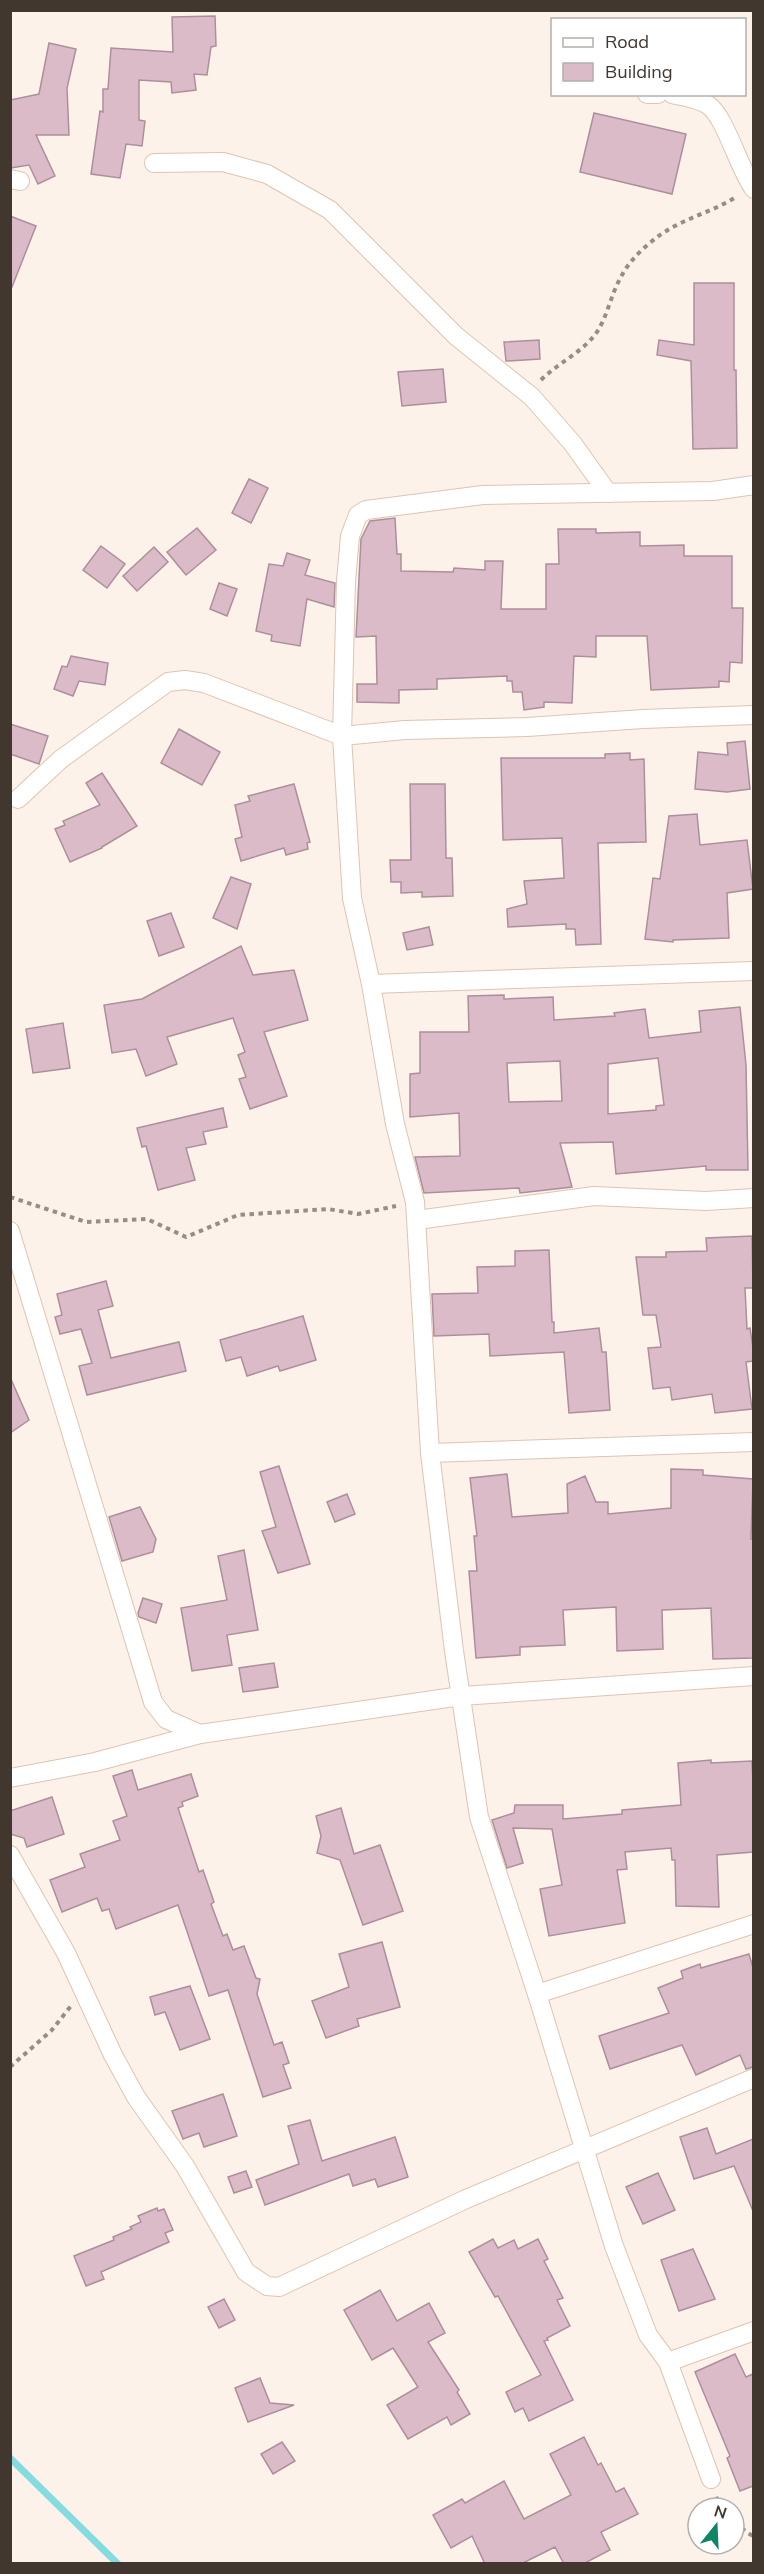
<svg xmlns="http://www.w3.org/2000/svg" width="764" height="2574" font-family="Mulish,sans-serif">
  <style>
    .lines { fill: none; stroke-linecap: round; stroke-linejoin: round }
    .stream { stroke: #84dce0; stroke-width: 7 }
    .building { fill: #dbbbc8; stroke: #ad8f9b; stroke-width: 1.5; fill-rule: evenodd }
    .minor-casing { stroke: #dec4b1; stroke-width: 20 }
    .path { stroke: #988d85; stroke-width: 4; stroke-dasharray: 4.5 4.5; stroke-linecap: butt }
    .minor { stroke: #fff; stroke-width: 18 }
  </style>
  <rect width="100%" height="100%" fill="#fdf2ea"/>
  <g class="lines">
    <polyline class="stream" points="10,2458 118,2564"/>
  </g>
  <g class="building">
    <polygon points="215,16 216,46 211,47 207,75 194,74 196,90 172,93 171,82 139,80 139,120 145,121 142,146 126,144 120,178 91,174 100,111 103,112 103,89 108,89 111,48 173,52 172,17"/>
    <polygon points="49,43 76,49 67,88 69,135 36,135 55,176 38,184 29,165 10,168 10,100 39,94"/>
    <polygon points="594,113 686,134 672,194 580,172"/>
    <polygon points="10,216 36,226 12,287 10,287"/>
    <polygon points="694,283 734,283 734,370 736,370 737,448 693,449 691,361 657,355 659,340 694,345"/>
    <polygon points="539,340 540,359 506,361 504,342"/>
    <polygon points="443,369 446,402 402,406 398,372"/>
    <polygon points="249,479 268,488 251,523 232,513"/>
    <polygon points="395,518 397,554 401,554 401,571 453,572 454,568 485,570 485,561 503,561 501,609 546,609 546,564 559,564 558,529 596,529 596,533 640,532 640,546 684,545 684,556 732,556 732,608 743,608 742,663 730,662 729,682 719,681 719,687 651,690 647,636 596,636 596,657 574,656 572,703 544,702 544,707 524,710 522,692 513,692 512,681 507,681 507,676 437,679 437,689 399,690 399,703 357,702 357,684 377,684 376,636 356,637 361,539 370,521"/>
    <polygon points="197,528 216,550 186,575 167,552"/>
    <polygon points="101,546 125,564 107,588 83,570"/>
    <polygon points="154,547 168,562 137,591 123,576"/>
    <polygon points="287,553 310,560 305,575 335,583 334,607 307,599 300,646 271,641 272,635 256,631 269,564 283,566"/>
    <polygon points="219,583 237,589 227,616 210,609"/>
    <polygon points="71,656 108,663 105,685 79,681 73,696 54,689 62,666 67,667"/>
    <polygon points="10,724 48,736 39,764 10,754"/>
    <polygon points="179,729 220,752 202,785 161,763"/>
    <polygon points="745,741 750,789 727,792 695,789 698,752 728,755 727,743"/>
    <polygon points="630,753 630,760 644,759 646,842 598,843 601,944 576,945 575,929 566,929 566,924 508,927 507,909 527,904 524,881 564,878 562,838 503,840 501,758 605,758 605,754"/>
    <polygon points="102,773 137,826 102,847 102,848 70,862 55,829 65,825 63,821 100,805 86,783"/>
    <polygon points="294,784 310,842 307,843 308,849 286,855 284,848 241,861 235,839 242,837 235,805 250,801 248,796"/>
    <polygon points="410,784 445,784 446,858 452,858 453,896 422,897 422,892 401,893 401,882 391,882 390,860 411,860"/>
    <polygon points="697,814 700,845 747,840 753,889 727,893 729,938 673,940 673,942 645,939 653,878 660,879 669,816"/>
    <polygon points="231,877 251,884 237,929 213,918"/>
    <polygon points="171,913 184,947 159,956 147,921"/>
    <polygon points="429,927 433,945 407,950 403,933"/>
    <polygon points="241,946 253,975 294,970 308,1020 264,1032 287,1096 250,1109 239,1079 246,1077 238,1055 245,1052 233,1018 167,1037 177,1064 146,1076 136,1049 112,1053 104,1005 142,999"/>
    <path d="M504,995v4l49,-2 1,23 61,-4 -1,-3 31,-4 4,29 52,-6 -2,-21 41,-4 6,58 2,105h-42v-4l-90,8 -3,-32 -53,1 12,44 -52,6 -1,-5 -95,5 -9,-36 45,-1 -1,-43 -49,4v-43l10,-1v-41h49l-1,-36zM658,1058l6,47 -8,1v4l-48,4v-50zM560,1061l2,40 -53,1 -2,-39z"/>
    <polygon points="63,1023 70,1068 33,1073 26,1029"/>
    <polygon points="223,1108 227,1127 203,1132 206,1144 186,1148 195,1180 158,1190 146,1146 142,1147 137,1128"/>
    <polygon points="752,1236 753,1288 745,1288 747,1329 750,1328 753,1348 753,1361 746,1362 752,1409 715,1413 712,1394 672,1400 670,1387 653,1389 648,1348 661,1347 656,1315 643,1315 636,1257 666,1257 666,1252 707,1251 706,1238"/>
    <polygon points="549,1250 552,1322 554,1322 554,1333 599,1328 602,1352 606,1352 610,1410 569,1413 564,1352 490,1356 489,1334 434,1336 432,1294 478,1293 477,1267 515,1266 515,1251"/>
    <polygon points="106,1281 113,1306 98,1310 111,1358 179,1342 186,1371 87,1395 79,1366 92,1363 81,1329 60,1334 55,1317 62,1315 57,1294"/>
    <polygon points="303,1316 316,1360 280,1371 278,1366 247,1376 241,1357 226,1361 220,1340"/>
    <polygon points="10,1377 29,1420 10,1433"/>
    <polygon points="279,1466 310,1564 278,1573 262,1531 276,1527 260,1472"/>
    <polygon points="671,1469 703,1470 703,1475 753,1479 751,1539 753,1539 753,1658 713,1659 711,1608 662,1610 663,1649 617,1651 616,1607 563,1610 565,1645 520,1647 520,1655 476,1658 469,1571 477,1571 474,1536 477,1536 470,1478 507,1474 512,1517 568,1513 567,1484 585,1476 596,1502 608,1502 608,1514 671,1508"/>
    <polygon points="347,1494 355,1514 335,1522 327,1502"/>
    <polygon points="140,1507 156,1539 153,1552 122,1561 109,1517"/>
    <polygon points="244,1550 258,1630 227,1635 232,1665 192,1671 181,1608 227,1600 218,1556"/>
    <polygon points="143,1598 162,1604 156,1623 139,1617 138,1613"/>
    <polygon points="274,1663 278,1687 243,1692 239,1668"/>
    <polygon points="711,1760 711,1763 752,1761 753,1782 753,1852 717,1855 719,1907 676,1906 675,1860 672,1860 671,1848 625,1852 627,1869 617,1870 625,1923 549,1936 540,1889 562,1885 552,1829 513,1828 523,1863 507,1868 492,1820 514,1813 515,1805 563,1805 563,1819 622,1814 622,1810 681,1805 678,1763"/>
    <polygon points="132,1770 138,1790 191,1774 198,1796 182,1802 183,1806 178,1808 199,1872 203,1870 214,1902 211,1904 223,1936 227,1934 233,1950 244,1946 256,1978 260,1979 257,1994 274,2045 282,2042 289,2063 283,2065 291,2088 263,2097 228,1990 209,1996 178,1905 116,1929 109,1909 102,1911 97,1898 62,1912 50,1880 85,1867 80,1854 120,1840 113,1821 127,1816 113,1776"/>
    <polygon points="52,1797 64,1834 27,1847 24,1838 10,1834 10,1811"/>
    <polygon points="341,1808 354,1854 380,1845 403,1911 363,1925 340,1860 317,1853 321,1836 316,1816"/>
    <polygon points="382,1942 400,2007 357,2019 359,2026 326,2038 312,2001 349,1987 339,1954"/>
    <polygon points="749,1954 753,1968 753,2067 746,2069 740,2055 696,2075 682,2045 610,2069 599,2036 669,2013 658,1988 683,1978 681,1971 700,1964 701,1968"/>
    <polygon points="190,1986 210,2039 180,2050 165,2012 155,2015 150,1997"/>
    <polygon points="223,2094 237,2136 204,2147 199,2133 183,2139 172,2111"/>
    <polygon points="310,2120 322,2161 395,2137 408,2177 378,2187 375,2179 353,2186 349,2174 265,2205 256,2180 299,2164 288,2126"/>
    <polygon points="707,2128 716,2154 753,2139 753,2211 734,2166 694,2179 680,2137"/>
    <polygon points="246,2171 252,2187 234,2193 228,2177"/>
    <polygon points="658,2173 675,2210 643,2224 626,2187"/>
    <polygon points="157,2208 158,2211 164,2209 173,2230 165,2233 169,2242 101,2272 104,2279 86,2286 74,2256 114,2240 113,2237 132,2229 130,2227 141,2222 138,2216"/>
    <polygon points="493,2239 498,2248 514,2240 518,2249 538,2239 548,2259 544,2261 563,2298 557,2300 570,2326 547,2338 548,2340 544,2341 573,2400 529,2421 523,2408 515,2412 506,2392 541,2375 498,2296 495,2297 469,2252"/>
    <polygon points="693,2249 715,2299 679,2311 661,2260"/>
    <polygon points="380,2290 397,2321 429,2303 445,2333 428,2342 459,2390 457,2392 470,2414 451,2425 447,2417 408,2439 387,2405 418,2387 393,2348 372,2360 344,2310"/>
    <polygon points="224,2299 235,2320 219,2328 208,2307"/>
    <polygon points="735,2354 746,2377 753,2374 753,2486 740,2491 727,2458 730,2456 695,2372"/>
    <polygon points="260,2378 270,2403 294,2405 248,2422 235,2388"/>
    <polygon points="584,2437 598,2465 601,2463 616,2492 624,2488 638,2514 601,2532 610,2550 583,2564 564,2564 555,2547 521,2564 485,2564 472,2536 451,2548 433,2515 462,2499 465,2503 504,2481 524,2519 571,2495 550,2454"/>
    <polygon points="282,2442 295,2461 273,2474 261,2454"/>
  </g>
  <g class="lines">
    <defs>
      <g id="minor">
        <polyline points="647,94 658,94"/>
        <path d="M672,94c12,3 25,4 36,11 17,11 31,64 46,84"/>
        <polyline points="154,163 223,162 267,174 330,210 456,336 532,397 573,444 608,493"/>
        <polyline points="10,179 20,181"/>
        <polyline points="18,799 61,759 168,682 185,680 204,683 342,736 405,730 527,727 643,719 754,715"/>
        <polyline points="371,984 754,971"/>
        <polyline points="417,1220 594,1196 706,1201 754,1198"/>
        <polyline points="10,1231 153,1702 166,1719 200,1734"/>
        <polyline points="430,1453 754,1442"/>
        <polyline points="10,1778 95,1762 200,1734 461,1696 754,1676"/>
        <polyline points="10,1855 66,1953 113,2055 136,2097 185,2166 246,2272 267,2286 279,2287 466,2199 754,2078"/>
        <polyline points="537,1994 754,1924"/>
        <polyline points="668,2362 754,2331"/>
        <polyline points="711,2479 668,2362 648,2335 614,2246 537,1994 479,1817 454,1651 430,1453 415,1202 395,1124 371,984 352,898 342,736 346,581 350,536 358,515 366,510 483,495 713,491 754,485"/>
      </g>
    </defs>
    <use href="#minor" class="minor-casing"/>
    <g class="path">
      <path d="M541,380c18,-18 41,-27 56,-48 11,-17 14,-38 24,-55 7,-14 18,-25 30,-35 27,-23 56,-27 85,-45"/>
      <polyline points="10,1197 86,1222 147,1219 186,1237 238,1215 328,1209 358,1214 396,1206"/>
      <polyline points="10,2067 51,2031 71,2006"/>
      <polyline points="716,2497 723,2508"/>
      <polyline points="734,2523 754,2537"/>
    </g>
    <use href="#minor" class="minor"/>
  </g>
  <rect width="764" height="2574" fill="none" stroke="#41372f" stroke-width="24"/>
  <rect x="551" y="18" width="195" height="78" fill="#ffffff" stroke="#b3afac" stroke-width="1.5"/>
  <rect x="563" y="38" width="30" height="9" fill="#ffffff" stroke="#b3afac" stroke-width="1.5"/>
  <text x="605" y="48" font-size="18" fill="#41372f">Road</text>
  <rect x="563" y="63" width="30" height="18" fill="#dbbbc8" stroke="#b3afac" stroke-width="1.5"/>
  <text x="605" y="78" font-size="18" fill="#41372f">Building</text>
  <g transform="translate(716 2526) rotate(18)"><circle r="28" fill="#ffffff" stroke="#b3afac" stroke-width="1.5"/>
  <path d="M0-4.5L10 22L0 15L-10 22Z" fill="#108565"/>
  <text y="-9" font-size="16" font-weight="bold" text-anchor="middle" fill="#41372f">N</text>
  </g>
</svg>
